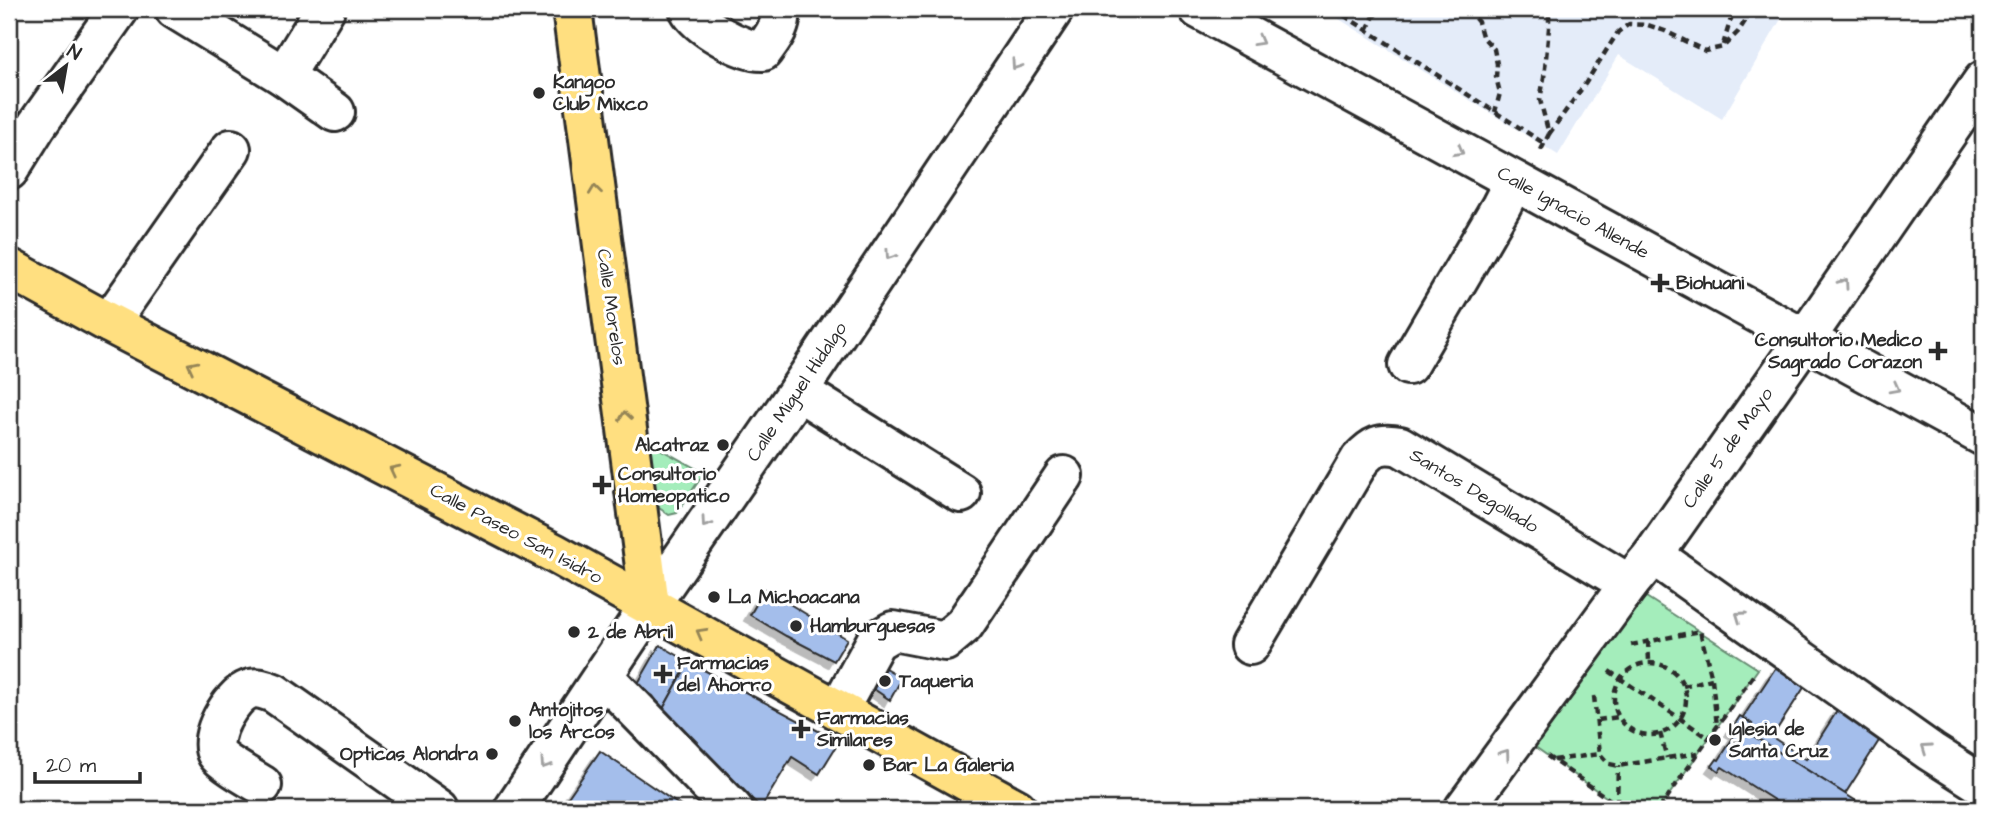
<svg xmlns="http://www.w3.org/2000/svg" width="1992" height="818" font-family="'Architects Daughter',sans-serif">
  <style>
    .built { fill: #e4ecf9 }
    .green { fill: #a4edbb; stroke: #688c73; stroke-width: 2 }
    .building { fill: #a4beeb; stroke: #2b2b2b; stroke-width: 2; filter: url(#shadow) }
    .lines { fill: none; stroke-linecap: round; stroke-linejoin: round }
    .minor-casing { stroke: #2b2b2b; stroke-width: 44 }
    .major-casing { stroke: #2b2b2b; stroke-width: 44 }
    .path { stroke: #2b2b2b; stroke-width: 4.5; stroke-dasharray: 7 5; stroke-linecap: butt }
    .minor { stroke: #fff; stroke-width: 38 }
    .major { stroke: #ffdf80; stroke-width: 38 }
    .oneway { stroke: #a0a0a0 }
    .oneway2 { stroke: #958556 }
    .poi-dot { fill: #2b2b2b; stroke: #fff; stroke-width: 2.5 }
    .labels { text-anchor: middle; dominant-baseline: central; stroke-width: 6; stroke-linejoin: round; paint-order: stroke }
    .poi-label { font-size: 19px; font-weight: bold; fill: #2b2b2b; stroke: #fff; text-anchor: start }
    .street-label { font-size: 19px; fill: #2b2b2b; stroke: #fff }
  </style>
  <defs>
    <filter id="shadow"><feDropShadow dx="-6" dy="6" stdDeviation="0" flood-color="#0004"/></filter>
  </defs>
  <rect width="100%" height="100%" fill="#fff"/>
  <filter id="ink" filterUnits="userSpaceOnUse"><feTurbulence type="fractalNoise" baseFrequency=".0143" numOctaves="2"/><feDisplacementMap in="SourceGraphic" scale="14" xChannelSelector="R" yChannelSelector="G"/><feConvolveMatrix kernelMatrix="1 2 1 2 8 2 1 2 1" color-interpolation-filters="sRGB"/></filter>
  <g filter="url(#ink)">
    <polygon class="built" points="1323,9 1787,9 1722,119 1619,55 1558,155"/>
    <g class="green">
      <polygon points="644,440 704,473 677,513 669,515 659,508"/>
      <polygon points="1643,595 1758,669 1659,809 1623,809 1531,744"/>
    </g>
    <g class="building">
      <polygon points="765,589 847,639 834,661 786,636 750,615"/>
      <polygon points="660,645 689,662 663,709 653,696 637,685"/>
      <polygon points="689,662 839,742 819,774 792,757 761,808 663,709"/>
      <polygon points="880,665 902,678 890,700 868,685"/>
      <polygon points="1776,667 1805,686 1772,737 1806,759 1839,708 1882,736 1845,794 1747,732 1752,724 1743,717"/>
      <polygon points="1740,716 1752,724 1747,732 1861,804 1857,809 1788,809 1722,767 1719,771 1712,766 1717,759 1719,760 1736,733 1731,730"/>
      <polygon points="600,751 685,809 560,809"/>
    </g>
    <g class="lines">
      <defs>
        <g id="minor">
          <polyline points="175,9 284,76 335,112"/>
          <path d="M689,9c9,17 53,43 74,42 9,-13 21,-26 16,-42"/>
          <polyline points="1199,9 1983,436"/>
          <polyline points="284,76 325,9"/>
          <polyline points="9,170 37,125 119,9"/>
          <polyline points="109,323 231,149"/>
          <polyline points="1408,365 1501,206 1514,181"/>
          <polyline points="798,391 961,493"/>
          <polyline points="1653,555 1931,752 1983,785"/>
          <path d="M1250,645l110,-185c13,-14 20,-18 40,-14l229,138"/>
          <polyline points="603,676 733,809"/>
          <polyline points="839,709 876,641 893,631 945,641 964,625 1064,476"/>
          <path d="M262,785c-10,-6 -40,-23 -45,-31 -10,-17 14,-58 31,-64 9,-4 17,0 26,3l165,116"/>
          <polyline points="514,809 650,605 798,391 1054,9"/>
          <polyline points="1464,809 1629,584 1653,555 1805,339 1983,81"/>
        </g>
        <g id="major">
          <polyline points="572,9 650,605"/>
          <polyline points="9,268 109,323 554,553 1017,809"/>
        </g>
      </defs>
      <use href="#minor" class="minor-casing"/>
      <use href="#major" class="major-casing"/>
      <g class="path">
        <polyline points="1334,9 1545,144"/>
        <polyline points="1427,9 1443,9"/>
        <polyline points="1455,9 1468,11"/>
        <polyline points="1467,9 1478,22 1482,36 1494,49 1497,64 1496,77 1500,93 1495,112"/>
        <polyline points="1367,30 1374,16 1383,9"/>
        <polyline points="1723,45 1732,15 1731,9"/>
        <polyline points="1549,134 1585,84 1618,32 1629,24 1648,25 1665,31 1705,51 1723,47 1738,32 1753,9"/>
        <polyline points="1541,150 1549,134 1540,100 1544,78 1549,28 1549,9"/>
        <polyline points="1648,641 1649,661"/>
        <polyline points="1631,645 1700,631 1712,679 1717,726"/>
        <circle cx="1650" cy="699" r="36"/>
        <polyline points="1609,671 1709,738"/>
        <polyline points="1683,686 1712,679"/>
        <polyline points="1594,696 1600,754 1609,764 1618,766 1698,753"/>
        <polyline points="1598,720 1619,717"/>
        <polyline points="1660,733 1667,758"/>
        <polyline points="1547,756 1623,809"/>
        <polyline points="1554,760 1600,754"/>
        <polyline points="1617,804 1618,766"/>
        <polyline points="1659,809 1755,673"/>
      </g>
      <use href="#minor" class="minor"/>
      <use href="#major" class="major"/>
    </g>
    <defs><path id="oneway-chevron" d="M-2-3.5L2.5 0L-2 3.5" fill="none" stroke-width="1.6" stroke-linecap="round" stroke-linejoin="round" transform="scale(1.75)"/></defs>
    <g class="oneway">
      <use href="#oneway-chevron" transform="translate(1259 41) rotate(29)"/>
      <use href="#oneway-chevron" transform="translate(1016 65) rotate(124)"/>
      <use href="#oneway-chevron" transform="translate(1459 151) rotate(29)"/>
      <use href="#oneway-chevron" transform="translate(890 255) rotate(124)"/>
      <use href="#oneway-chevron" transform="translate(1844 283) rotate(-55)"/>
      <use href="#oneway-chevron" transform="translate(1895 388) rotate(28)"/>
      <use href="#oneway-chevron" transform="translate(706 523) rotate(125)"/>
      <use href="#oneway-chevron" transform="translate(1740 616) rotate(-145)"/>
      <use href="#oneway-chevron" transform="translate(1926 748) rotate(-145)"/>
      <use href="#oneway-chevron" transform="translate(1505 754) rotate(-54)"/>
      <use href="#oneway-chevron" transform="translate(545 764) rotate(124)"/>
    </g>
    <g class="oneway2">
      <use href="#oneway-chevron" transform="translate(595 190) rotate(-97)"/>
      <use href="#oneway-chevron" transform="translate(192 366) rotate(-153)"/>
      <use href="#oneway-chevron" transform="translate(625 416) rotate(-98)"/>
      <use href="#oneway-chevron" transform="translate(394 470) rotate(-153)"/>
      <use href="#oneway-chevron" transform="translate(701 633) rotate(-151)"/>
    </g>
  </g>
  <g class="poi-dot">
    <circle cx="539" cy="93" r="7"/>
    <path d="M1656.5 272.5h7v7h7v7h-7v7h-7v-7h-7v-7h7z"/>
    <path d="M1934.5 340.5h7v7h7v7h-7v7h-7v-7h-7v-7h7z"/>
    <circle cx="723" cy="445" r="7"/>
    <path d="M598.5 474.5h7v7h7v7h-7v7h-7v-7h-7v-7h7z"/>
    <circle cx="714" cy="597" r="7"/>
    <circle cx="796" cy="626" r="7"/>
    <circle cx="574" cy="632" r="7"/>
    <path d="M659.5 663.5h7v7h7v7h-7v7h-7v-7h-7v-7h7z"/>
    <circle cx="885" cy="681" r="7"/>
    <circle cx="515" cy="721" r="7"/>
    <path d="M797.5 718.5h7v7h7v7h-7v7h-7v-7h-7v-7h7z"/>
    <circle cx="1715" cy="740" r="7"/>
    <circle cx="492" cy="754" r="7"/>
    <circle cx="869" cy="765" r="7"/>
  </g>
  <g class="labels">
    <g class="poi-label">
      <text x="553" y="82">Kangoo<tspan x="553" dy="22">Club Mixco</tspan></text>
      <text x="1676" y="283">Biohuani</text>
      <text x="1922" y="340" text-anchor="end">Consultorio Medico<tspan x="1922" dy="22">Sagrado Corazon</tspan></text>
      <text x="709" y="445" text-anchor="end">Alcatraz</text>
      <text x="618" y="474">Consultorio<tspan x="618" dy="22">Homeopatico</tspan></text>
      <text x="728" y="597">La Michoacana</text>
      <text x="810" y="626">Hamburguesas</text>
      <text x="588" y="632">2 de Abril</text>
      <text x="677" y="663">Farmacias<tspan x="677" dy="22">del Ahorro</tspan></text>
      <text x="899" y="681">Taqueria</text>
      <text x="529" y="710">Antojitos<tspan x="529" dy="22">los Arcos</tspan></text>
      <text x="817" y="718">Farmacias<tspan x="817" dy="22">Similares</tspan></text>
      <text x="1729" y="729">Iglesia de<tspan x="1729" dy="22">Santa Cruz</tspan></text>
      <text x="478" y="754" text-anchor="end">Opticas Alondra</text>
      <text x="883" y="765">Bar La Galeria</text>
    </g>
    <g class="street-label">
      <text transform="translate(1573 213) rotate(29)">Calle Ignacio Allende</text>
      <text transform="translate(611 307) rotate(82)">Calle Morelos</text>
      <text transform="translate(797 392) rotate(-56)">Calle Miguel Hidalgo</text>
      <text transform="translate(1728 448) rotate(-55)">Calle 5 de Mayo</text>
      <text transform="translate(1474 491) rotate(31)">Santos Degollado</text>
      <text transform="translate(516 534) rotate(28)">Calle Paseo San Isidro</text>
    </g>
  </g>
  <rect width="1992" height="818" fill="none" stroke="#fff" stroke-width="35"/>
  <rect x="18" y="18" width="1957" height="783" fill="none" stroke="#2b2b2b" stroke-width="2.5" filter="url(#ink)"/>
  <g transform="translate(66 66) rotate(31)" stroke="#ffffff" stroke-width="5" paint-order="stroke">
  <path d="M0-5L12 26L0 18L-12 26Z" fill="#2b2b2b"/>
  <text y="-10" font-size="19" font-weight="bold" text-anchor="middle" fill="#2b2b2b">N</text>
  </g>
  <path d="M35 772v10h105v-10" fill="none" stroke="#2b2b2b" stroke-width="3.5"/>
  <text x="46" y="772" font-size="21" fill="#2b2b2b" stroke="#ffffff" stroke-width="5" paint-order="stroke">20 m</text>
</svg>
